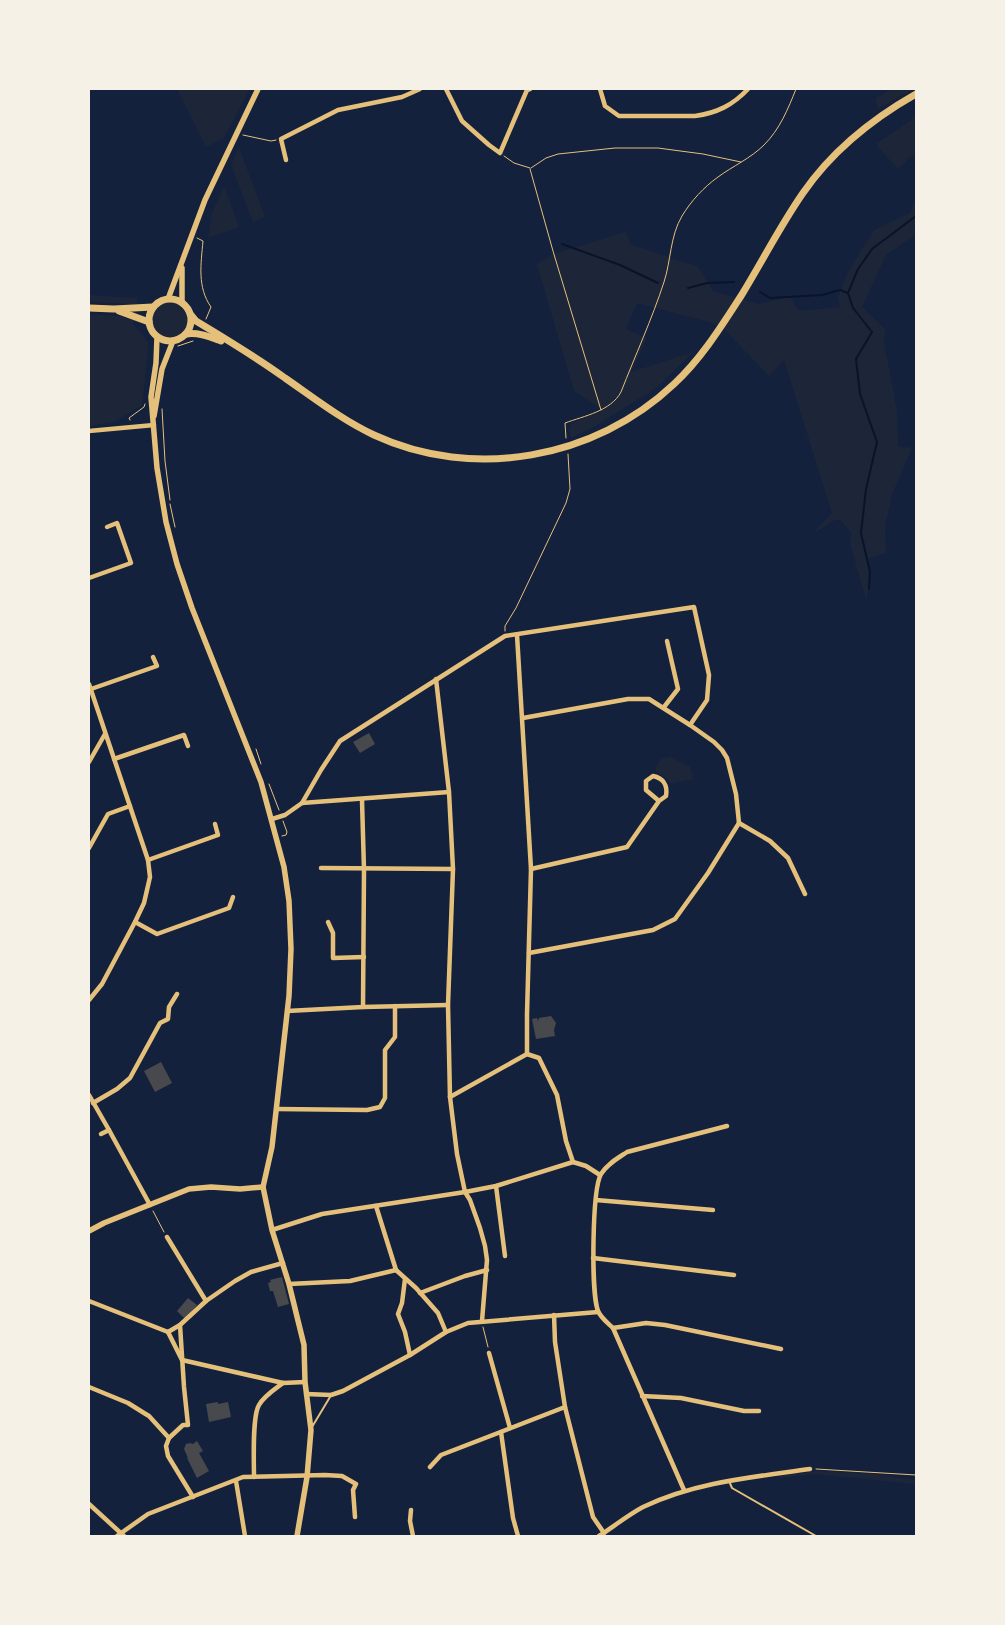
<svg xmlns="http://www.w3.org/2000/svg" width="1005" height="1625" font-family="'DejaVu Sans',sans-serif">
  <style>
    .green { fill: #1d2539 }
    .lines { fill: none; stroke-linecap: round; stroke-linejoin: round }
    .stream { stroke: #0b132b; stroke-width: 2 }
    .building { fill: #48494c }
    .path { stroke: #e5c07b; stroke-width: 1 }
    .service { stroke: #e5c07b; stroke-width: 2 }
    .minor { stroke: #e5c07b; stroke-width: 4.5 }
    .secondary { stroke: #e5c07b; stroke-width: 5.5 }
    .primary { stroke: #e5c07b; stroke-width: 7 }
  </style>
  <rect width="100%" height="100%" fill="#14213d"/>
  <g class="green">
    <polygon points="177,89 250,89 223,139 206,147"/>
    <polygon points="892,89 914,89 877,109 876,98"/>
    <polygon points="916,117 916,155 910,157 898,169 876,144"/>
    <polygon points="239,147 265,217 253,222 231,165"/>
    <polygon points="224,186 239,227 208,238 212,213"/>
    <path d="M916,198v36l-30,21 -24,52 23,22 -1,13 13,69 1,35 14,2 -19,44 -8,34 1,27 -20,6 3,13 -2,30 -17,-58 2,-10 -12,-15c-12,2 -16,10 -27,14l19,-20 -48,-153 -15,16 -49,-51 -83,-22 -11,26 21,9 -16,34 62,-20 -37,36 -62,39 -23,11 -2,-9 3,-6 31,-13 -29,-19 -37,-127 16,-10 73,-22 4,12 68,23 15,24 45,13 32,-7 9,14 41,-4 -2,-10 10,-25 26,-42 36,-17z"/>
    <polygon points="89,295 137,298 137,304 89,302"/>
    <circle cx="170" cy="320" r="18"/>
    <polygon points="89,314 118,316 134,320 133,324 148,342 148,349 142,405 114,422 89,426"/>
    <polygon points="671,757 690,767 693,779 670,784 668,780 656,771 655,768 661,759"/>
    <polygon points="816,1471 875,1474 916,1480 916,1484 816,1474 779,1478 779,1476"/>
  </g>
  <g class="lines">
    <g class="stream">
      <polyline points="562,244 620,265 658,283"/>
      <polyline points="688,288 707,283 734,282"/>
      <polyline points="760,292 770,298 822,295 840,290 848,293"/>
      <polyline points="869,589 870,572 861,533 866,489 877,442 860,394 856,359 872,332 853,308 848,293 858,269 872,249 916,216"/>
    </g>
  </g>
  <g class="building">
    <polygon points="369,733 375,744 360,753 353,742"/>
    <polygon points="551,1016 556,1023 554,1030 555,1036 536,1039 532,1019 537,1018 538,1021 539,1018"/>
    <polygon points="161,1062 172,1083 155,1092 144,1071"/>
    <polygon points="282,1277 289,1304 278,1307 273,1291 270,1291 268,1283 271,1282 270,1280"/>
    <polygon points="188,1298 197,1305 185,1319 177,1311"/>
    <polygon points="218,1402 218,1404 228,1402 231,1417 209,1422 206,1404"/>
    <polygon points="197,1441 203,1451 199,1453 209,1471 197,1478 187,1458 188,1458 184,1449 186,1444 190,1443 193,1444"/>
  </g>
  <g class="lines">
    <g class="path">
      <polyline points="243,135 271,141 276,140"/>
      <polyline points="504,156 514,163 530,168"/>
      <polyline points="531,168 546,158 558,154 615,148 658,148 703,154 741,162"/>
      <polyline points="530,169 553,251 601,410"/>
      <path d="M197,238l6,3c-2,23 -6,46 8,66l-5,12"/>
      <polyline points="178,346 193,341"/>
      <polyline points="162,409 165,461 170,500"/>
      <polyline points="130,420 129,418 144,407 145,404"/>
      <path d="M566,438l-1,-15c19,-7 46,-12 56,-31 14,-36 31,-73 43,-110 7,-21 6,-46 18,-66 9,-15 22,-29 36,-39 15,-11 33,-19 46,-32 16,-16 24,-36 32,-56"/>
      <polyline points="170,504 175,527"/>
      <polyline points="505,631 505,626 516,608 566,503 570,489 568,454"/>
      <polyline points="256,749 261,764"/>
      <polyline points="269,784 279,810"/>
      <polyline points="282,836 286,835 287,832 283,821"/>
      <polyline points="153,1211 164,1232"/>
      <polyline points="483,1327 488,1347"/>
      <polyline points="816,1469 916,1475"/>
    </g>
    <g class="service">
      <polyline points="312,1427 330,1397"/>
      <polyline points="729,1481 732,1488 816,1536"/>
    </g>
    <g class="minor">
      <polyline points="446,89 462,121 489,145 500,153 527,90 530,89"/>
      <path d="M600,89l5,17 14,10h76c22,-3 38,-11 53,-27"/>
      <polyline points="286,160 281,139 338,110 402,97 420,89"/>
      <polyline points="89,431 154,425"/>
      <polyline points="89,578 131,563 117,523 107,527"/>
      <polyline points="517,635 531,869 527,1014 527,1054"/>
      <polyline points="436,679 449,792 453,869 448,1005 450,1097 457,1154 465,1192 470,1200 480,1228 485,1246 487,1260 482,1321"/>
      <polyline points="89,684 148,860 150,877 144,903 135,922 102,984 89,1000"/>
      <polyline points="91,689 157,666 153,657"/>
      <polyline points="664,707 678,689 667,641"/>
      <polyline points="523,718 628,699 649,699 690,725 714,742 722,750 727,758 736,794 739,823 708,873 675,919 653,930 529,953"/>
      <polyline points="114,759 184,735 188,746"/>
      <polyline points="89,762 105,734"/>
      <polyline points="362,800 364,870 363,1007"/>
      <polyline points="302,803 449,792"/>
      <polyline points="272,819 285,815 302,803 321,770 340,741 505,636 694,607 709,675 707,700 690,725"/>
      <polyline points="739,823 770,841 788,858 805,894"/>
      <polyline points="89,848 108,814 130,806"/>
      <polyline points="148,860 218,835 215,824"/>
      <polyline points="321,868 453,869"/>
      <path d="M531,869l96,-22 32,-46 7,-5c2,-11 -3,-18 -13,-20l-7,5v9l13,11"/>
      <polyline points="135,922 157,934 229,908 233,897"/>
      <polyline points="328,922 333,933 333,958 364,957"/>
      <polyline points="287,1011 363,1007 448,1005"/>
      <polyline points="89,1095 109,1130 101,1134"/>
      <polyline points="450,1097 527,1054 539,1058 557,1095 566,1141 573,1162 586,1166 600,1175"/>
      <polyline points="93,1103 117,1089 130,1078 160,1023 168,1019 169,1007 177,994"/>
      <polyline points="277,1109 367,1110 380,1107 385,1098 385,1050 395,1037 395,1006"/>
      <polyline points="109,1130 150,1205"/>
      <polyline points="496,1186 505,1256"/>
      <polyline points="596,1200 713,1210"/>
      <polyline points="376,1206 396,1270"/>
      <polyline points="272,1230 322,1214 465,1192 496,1186 573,1162"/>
      <polyline points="167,1237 206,1301"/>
      <polyline points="593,1258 734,1275"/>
      <polyline points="405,1279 402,1303 398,1314 405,1332 410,1355"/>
      <polyline points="289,1284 350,1281 396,1270 416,1288 438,1313 446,1332"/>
      <polyline points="420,1293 465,1276 487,1270"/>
      <polyline points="89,1301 168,1332 182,1360 283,1383 305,1382"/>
      <polyline points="554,1315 555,1342 565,1407 593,1517 604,1533"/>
      <polyline points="613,1328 646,1323 665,1325 781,1349"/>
      <polyline points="168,1332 180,1325"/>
      <polyline points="489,1353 510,1428"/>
      <polyline points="89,1387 128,1403 144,1413 149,1416 169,1438 166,1446 168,1456 193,1497"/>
      <polyline points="306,1394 331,1395 343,1391 410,1355 446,1332 468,1323 598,1312"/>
      <polyline points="642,1396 681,1398 744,1411 759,1411"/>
      <polyline points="501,1432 513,1518 518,1536"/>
      <polyline points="169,1438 183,1425 188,1425 184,1387 180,1325 206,1301 235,1281 251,1272 283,1263"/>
      <polyline points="430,1467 441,1455 565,1407"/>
      <path d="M254,1477c0,-15 -2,-61 5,-72 5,-9 16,-16 24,-22"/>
      <polyline points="236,1481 245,1536"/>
      <path d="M684,1490l-71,-162c-5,-5 -12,-10 -15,-17 -7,-18 -6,-121 3,-137 6,-10 17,-16 26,-22l100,-26"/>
      <polyline points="89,1504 124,1536"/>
      <polyline points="411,1510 410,1521 413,1536"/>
      <polyline points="117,1536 148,1514 243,1477 325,1475 342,1476 356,1484 353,1490 355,1517"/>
      <path d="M599,1536c14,-9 29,-21 44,-29 52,-25 111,-30 167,-38"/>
    </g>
    <g class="secondary">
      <polyline points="182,268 182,303"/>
      <polyline points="168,299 205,200 258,89"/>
      <polyline points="157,337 156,363 151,397 157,468 166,522 177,564 192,608 261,782 284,867 289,901 291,949 289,996 272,1147 263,1187 272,1230 289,1284 304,1345 305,1382 311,1430 307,1477 297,1536"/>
      <polyline points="154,416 162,369 173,341"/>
      <polyline points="89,1231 104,1223 189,1189 211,1187 240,1189 263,1187"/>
    </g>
    <g class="primary">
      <circle cx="170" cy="320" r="21"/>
      <polyline points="89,308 114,309 153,307"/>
      <polyline points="119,311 149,322"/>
      <path d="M191,315l5,6c30,18 60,36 89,57 29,20 57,42 89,57 99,46 221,24 300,-51 27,-25 47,-57 67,-88 21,-34 39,-70 62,-103 29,-42 69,-74 113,-99"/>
      <path d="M186,334c12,-2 24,3 35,7"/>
    </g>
  </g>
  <rect width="1005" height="1625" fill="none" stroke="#f6f1e7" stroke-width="180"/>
</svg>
